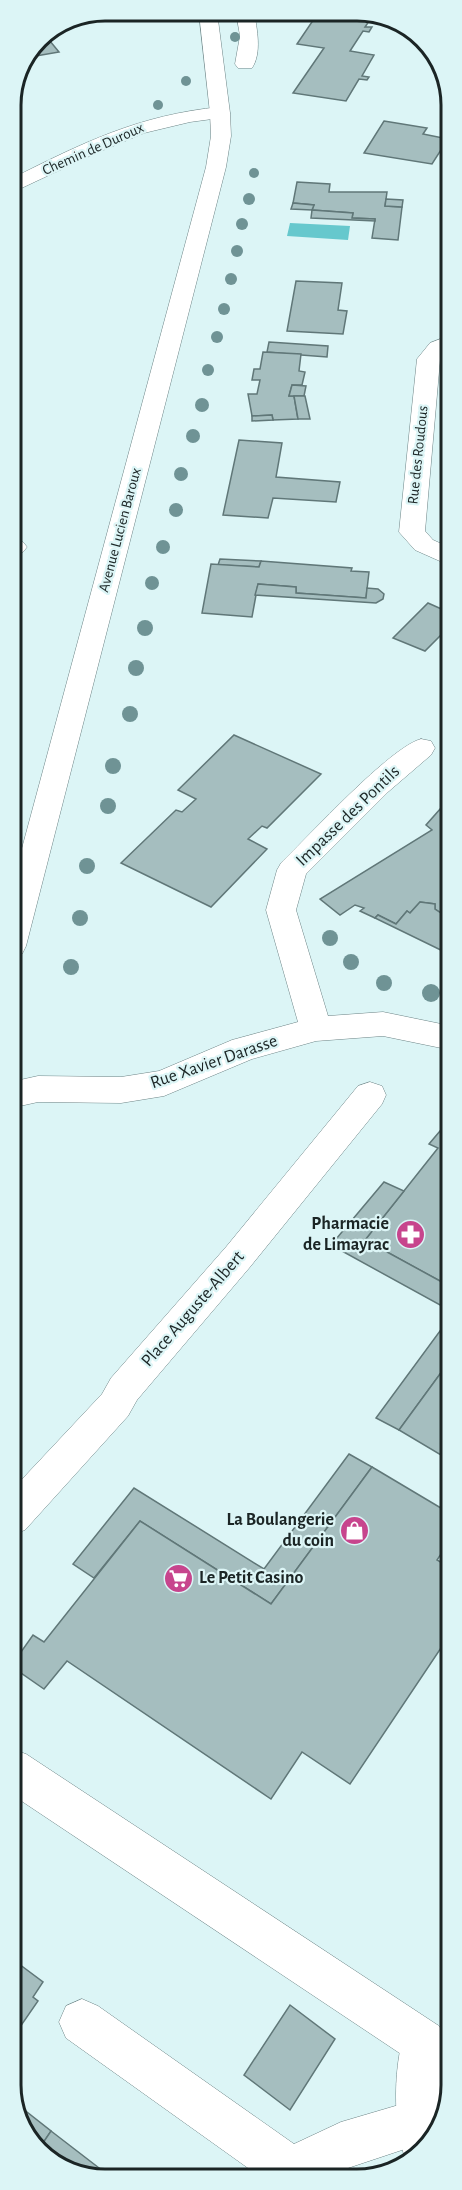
<svg xmlns="http://www.w3.org/2000/svg" width="462" height="2190" font-family="'Alegreya Sans',sans-serif">
  <style>
    .water { fill: #66c8cd }
    .building { fill: #a5bebf; stroke: #607778; stroke-width: 1.5 }
    .lines { fill: none; stroke-linecap: round; stroke-linejoin: round }
    .lane-casing { stroke: #6d8486; stroke-width: 1 }
    .street-casing { stroke: #6d8486; stroke-width: 1 }
    .secondary-casing { stroke: #6d8486; stroke-width: 1 }
    .lane { fill: #fff; fill-rule: evenodd }
    .street { fill: #fff; fill-rule: evenodd }
    .secondary { fill: #fff; fill-rule: evenodd }
    .tree { fill: #6f9395 }
    .labels { text-anchor: middle; dominant-baseline: central; stroke-width: 4.5; stroke-linejoin: round; paint-order: stroke }
    .far-street-label { font-size: 15px; fill: #1b2525; stroke: #dcf5f6 }
    .street-label { font-size: 18px; fill: #1b2525; stroke: #dcf5f6 }
    .poi-label { font-size: 18px; font-weight: bold; fill: #1b2525; stroke: #dcf5f6; text-anchor: end }
    .rim { fill: none; stroke: #1b2525; stroke-width: 3 }
  </style>
  <rect width="100%" height="100%" fill="#dcf5f6"/>
  <polygon class="water" points="290,223 350,226 348,240 287,236"/>
  <g class="building">
    <polygon points="318,13 374,14 365,27 372,27 369,32 363,31 350,51 374,55 362,76 369,77 367,80 359,79 346,101 293,93 324,48 297,44"/>
    <polygon points="45,35 59,52 30,57 38,38"/>
    <polygon points="384,121 427,128 423,134 448,139 432,164 364,153"/>
    <polygon points="297,182 330,184 329,192 387,192 385,206 402,207 398,240 372,238 375,219 352,218 353,213 312,210 314,205 293,203"/>
    <polygon points="386,199 403,200 402,207 385,206"/>
    <polygon points="293,203 314,205 312,210 291,209"/>
    <polygon points="312,210 353,213 352,218 375,219 375,221 311,218"/>
    <polygon points="296,281 342,283 338,310 347,311 343,334 287,331"/>
    <polygon points="269,342 328,346 327,357 301,355 267,352"/>
    <polygon points="263,352 301,354 299,371 305,372 302,385 292,385 289,396 294,396 298,419 273,420 272,415 252,416 248,394 257,394 260,380 252,380 254,369 260,369"/>
    <polygon points="292,385 306,386 304,396 289,396"/>
    <polygon points="294,396 305,396 310,419 298,419"/>
    <polygon points="272,415 273,420 252,421 252,416"/>
    <polygon points="239,440 282,443 276,477 340,482 336,502 273,498 268,518 223,515"/>
    <polygon points="220,559 261,561 259,567 218,565"/>
    <polygon points="261,561 352,568 351,571 369,572 366,598 296,593 296,587 258,584 252,617 202,613 211,564 259,567"/>
    <polygon points="258,584 296,587 296,593 366,598 367,588 378,589 384,594 383,599 376,603 255,595"/>
    <polygon points="428,603 446,611 451,606 451,631 447,629 425,651 393,638"/>
    <polygon points="234,735 321,774 267,828 262,826 248,839 267,849 211,907 121,863 176,810 182,812 196,799 178,790"/>
    <polygon points="449,799 451,800 451,912 441,913 435,909 435,904 420,902 410,913 407,911 396,924 378,915 375,918 360,911 364,908 355,905 340,915 320,899 432,830 426,825"/>
    <polygon points="420,902 435,904 435,909 441,913 451,912 451,941 446,948 451,950 451,955 375,918 378,915 396,924 407,911 410,913"/>
    <polygon points="446,1124 451,1126 451,1287 365,1240 438,1148 429,1144"/>
    <polygon points="384,1182 404,1191 365,1240 451,1287 451,1311 331,1245"/>
    <polygon points="451,1316 451,1359 399,1430 376,1418"/>
    <polygon points="451,1359 451,1461 399,1430"/>
    <polygon points="349,1454 372,1467 271,1604 140,1521 94,1578 73,1564 134,1488 264,1569"/>
    <polygon points="372,1467 451,1514 451,1539 437,1560 451,1568 451,1633 350,1784 302,1752 271,1799 67,1661 44,1689 11,1666 33,1635 44,1642 140,1521 271,1604"/>
    <polygon points="11,1958 43,1982 33,1997 38,2001 11,2040"/>
    <polygon points="290,2005 335,2039 290,2110 244,2075"/>
    <polygon points="13,2101 51,2131 39,2149 33,2144"/>
    <polygon points="51,2131 112,2178 86,2178 34,2148 33,2144 39,2149"/>
  </g>
  <g class="lines">
    <defs>
      <g id="lane">
        <path d="M236,12h18c3,17 8,41 -2,56h-14l-3,-4 5,-28z"/>
        <polygon points="370,1082 382,1086 386,1095 382,1104 250,1267 137,1400 128,1416 25,1530 11,1535 11,1491 102,1394 111,1378 226,1247 358,1086"/>
        <polygon points="11,1749 26,1754 439,2026 446,2042 439,2058 423,2065 407,2058 11,1794"/>
        <polygon points="82,1999 98,2006 294,2144 341,2122 419,2099 436,2105 440,2116 429,2141 348,2168 325,2179 262,2178 66,2038 59,2022 66,2006"/>
      </g>
      <g id="street">
        <path d="M220,107l7,2 3,4 -3,4 -37,5 -46,11 -50,21 -83,39v-14c71,-36 128,-64 209,-72z"/>
        <polygon points="451,335 451,351 440,360 425,531 433,540 451,548 451,566 415,550 399,532 417,359 430,343"/>
        <polygon points="11,538 23,542 27,547 23,552 11,554"/>
        <path d="M421,739l10,2 4,7 -4,7 -43,37 -82,82 -10,36 32,106 55,-4 68,14v24l-68,-14 -67,5 -64,18 -88,37 -43,7 -83,-1 -27,6v-26l27,-6 83,1 38,-6 73,-31 66,-18 -32,-112 11,-40 4,-7c28,-27 109,-116 140,-124z"/>
        <path d="M423,2019l16,7 7,16 -3,67 -19,43 -18,8c-14,-34 -13,-100 1,-134z"/>
      </g>
      <polygon id="secondary" points="199,12 217,12 230,113 231,136 226,167 26,946 22,954 11,957 11,889 206,167 211,136 210,113"/>
    </defs>
    <use href="#lane" class="lane-casing"/>
    <use href="#street" class="street-casing"/>
    <use href="#secondary" class="secondary-casing"/>
    <use href="#lane" class="lane"/>
    <use href="#street" class="street"/>
    <use href="#secondary" class="secondary"/>
  </g>
  <g class="tree">
    <circle cx="235" cy="37" r="5"/>
    <circle cx="186" cy="81" r="5"/>
    <circle cx="158" cy="105" r="5"/>
    <circle cx="254" cy="173" r="5"/>
    <circle cx="249" cy="199" r="6"/>
    <circle cx="242" cy="224" r="6"/>
    <circle cx="237" cy="251" r="6"/>
    <circle cx="231" cy="279" r="6"/>
    <circle cx="224" cy="309" r="6"/>
    <circle cx="217" cy="337" r="6"/>
    <circle cx="208" cy="370" r="6"/>
    <circle cx="202" cy="405" r="7"/>
    <circle cx="193" cy="436" r="7"/>
    <circle cx="181" cy="474" r="7"/>
    <circle cx="176" cy="510" r="7"/>
    <circle cx="163" cy="547" r="7"/>
    <circle cx="152" cy="583" r="7"/>
    <circle cx="145" cy="628" r="8"/>
    <circle cx="136" cy="668" r="8"/>
    <circle cx="130" cy="714" r="8"/>
    <circle cx="113" cy="766" r="8"/>
    <circle cx="108" cy="806" r="8"/>
    <circle cx="87" cy="866" r="8"/>
    <circle cx="80" cy="918" r="8"/>
    <circle cx="330" cy="938" r="8"/>
    <circle cx="351" cy="962" r="8"/>
    <circle cx="71" cy="967" r="8"/>
    <circle cx="384" cy="983" r="8"/>
    <circle cx="431" cy="993" r="9"/>
  </g>
  <defs>
    <symbol id="pharmacy-disc" viewBox="-11 -11 22 22"><circle r="9.5" fill="#c7458d" stroke="#dcf5f6"/><path d="M-2-6h4v4h4v4h-4v4h-4v-4h-4v-4h4Z" fill="#fff"/></symbol>
    <symbol id="shop-disc" viewBox="-11 -11 22 22"><circle r="9.5" fill="#c7458d" stroke="#dcf5f6"/><path d="M-5-2.5h2.3a2.7 3.5 0 0 1 5.4 0H5L5.5 6h-11ZM-1.5-2.5h3a1.5 2.3 0 0 0-3 0Z" fill="#fff"/></symbol>
    <symbol id="supermarket-disc" viewBox="-11 -11 22 22"><circle r="9.5" fill="#c7458d" stroke="#dcf5f6"/><path d="M-6-5.5h2.5l.6 2H6L4.5 2H-2.5L-4.4-4H-6ZM-1.5 3.2a1.3 1.3 0 1 0 .1 0ZM3 3.2a1.3 1.3 0 1 0 .1 0Z" fill="#fff"/></symbol>
  </defs>
  <g fill-rule="evenodd">
    <use href="#pharmacy-disc" x="394" y="1218" width="33" height="33"/>
    <use href="#shop-disc" x="338" y="1514" width="33" height="33"/>
    <use href="#supermarket-disc" x="162" y="1562" width="33" height="33"/>
  </g>
  <g class="labels">
    <g class="far-street-label">
      <text transform="translate(93 149) rotate(-24)">Chemin de Duroux</text>
      <text transform="translate(418 455) rotate(-84)">Rue des Roudous</text>
      <text transform="translate(120 530) rotate(-75)">Avenue Lucien Baroux</text>
    </g>
    <g class="street-label">
      <text transform="translate(348 816) rotate(-44)">Impasse des Pontils</text>
      <text transform="translate(214 1062) rotate(-19)">Rue Xavier Darasse</text>
      <text transform="translate(193 1309) rotate(-49)">Place Auguste-Albert</text>
    </g>
    <g class="poi-label">
      <text x="389" y="1224">Pharmacie<tspan x="389" dy="21">de Limayrac</tspan></text>
      <text x="334" y="1520">La Boulangerie<tspan x="334" dy="21">du coin</tspan></text>
      <text x="199" y="1578" text-anchor="start">Le Petit Casino</text>
    </g>
  </g>
  <path d="M0 0H462V2190H0ZM105 21H357A84 84 0 0 1 441 105V2085A84 84 0 0 1 357 2169H105A84 84 0 0 1 21 2085V105A84 84 0 0 1 105 21Z" fill="#dcf5f6" fill-rule="evenodd"/>
  <path class="rim" d="M105 21H357A84 84 0 0 1 441 105V2085A84 84 0 0 1 357 2169H105A84 84 0 0 1 21 2085V105A84 84 0 0 1 105 21Z"/>
</svg>
